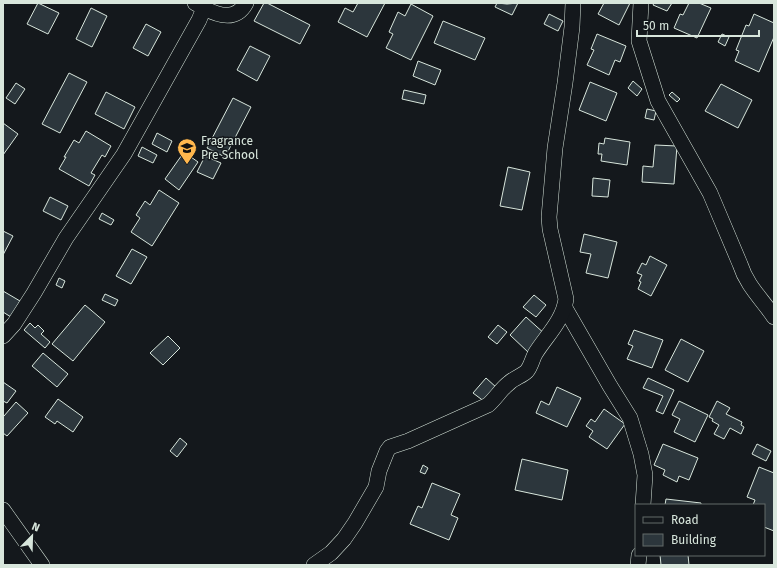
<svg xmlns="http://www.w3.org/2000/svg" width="777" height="568" font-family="'Fira Sans',sans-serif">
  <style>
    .building { fill: #2c363c; stroke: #d8e6dc }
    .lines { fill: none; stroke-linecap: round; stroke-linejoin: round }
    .street-casing { stroke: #d8e6dc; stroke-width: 16 }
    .street { stroke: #14181c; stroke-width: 15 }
    .labels { text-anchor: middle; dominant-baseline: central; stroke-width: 3; stroke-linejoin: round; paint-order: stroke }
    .poi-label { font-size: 12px; fill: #d8e6dc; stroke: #14181c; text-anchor: start }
  </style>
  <rect width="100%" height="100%" fill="#14181c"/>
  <g class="building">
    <polygon points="38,3 59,13 48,34 27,24"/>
    <polygon points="264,3 267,3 310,25 300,44 254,21"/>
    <polygon points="358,3 385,3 367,37 338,22 345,8 353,12"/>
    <polygon points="497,3 507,4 518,3 512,15 495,7"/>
    <polygon points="604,3 630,3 619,25 598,14"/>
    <polygon points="654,3 672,3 667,11 653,5"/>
    <polygon points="689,3 699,3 711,8 697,38 674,28 680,14 683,15"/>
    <polygon points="411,4 433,16 411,60 386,48 393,34 389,32 398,12 405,16"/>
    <polygon points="91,8 107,16 92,47 76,39"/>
    <polygon points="549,14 563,21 558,31 544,24"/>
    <polygon points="754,14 774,23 774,37 759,72 735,61 739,51 736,50 746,25 749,26"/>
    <polygon points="443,21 485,38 475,60 434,43"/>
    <polygon points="146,24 161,32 148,56 133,48"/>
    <polygon points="597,34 626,46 620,62 615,60 609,75 587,65 594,50 591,49"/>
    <polygon points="722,34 729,37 725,46 718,42"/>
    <polygon points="250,46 270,56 257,81 237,70"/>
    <polygon points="418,61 441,70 435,85 413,76"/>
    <polygon points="69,73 87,82 60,133 42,124"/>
    <polygon points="633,81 642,89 637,96 628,88"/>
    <polygon points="590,82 617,93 606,121 579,110"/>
    <polygon points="16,83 25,89 15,104 6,98"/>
    <polygon points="721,84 752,100 738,128 705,111"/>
    <polygon points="404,90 426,95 424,104 402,99"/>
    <polygon points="106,92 135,107 124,129 95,114"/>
    <polygon points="672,92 680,99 677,102 669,95"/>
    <polygon points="233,98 251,107 225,157 207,148"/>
    <polygon points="647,109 656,111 654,120 645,118"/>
    <polygon points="3,123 18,134 3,155"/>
    <polygon points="86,131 111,146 105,157 102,155 91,173 95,175 89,186 59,169 66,157 64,157 74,140 79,143"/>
    <polygon points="157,133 172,141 167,152 152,144"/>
    <polygon points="605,138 630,142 627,165 601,161 602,154 598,154 599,143 604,144"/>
    <polygon points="655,145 677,146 674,184 642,182 643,166 653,167"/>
    <polygon points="142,147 157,155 153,163 138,156"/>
    <polygon points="184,152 198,162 179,190 165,179"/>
    <polygon points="205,156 221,163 213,179 197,172"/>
    <polygon points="508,167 530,172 522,210 500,206"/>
    <polygon points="593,178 610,180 608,197 592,196"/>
    <polygon points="159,190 179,203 152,246 131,232 140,218 136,215 145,201 150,205"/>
    <polygon points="50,197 68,206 61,220 43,211"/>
    <polygon points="102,213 114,220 111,225 99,219"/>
    <polygon points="3,231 13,236 3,255"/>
    <polygon points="584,234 617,242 608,278 586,273 591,254 580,252"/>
    <polygon points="132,249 147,257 131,284 116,276"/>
    <polygon points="650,256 667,265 651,296 638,289 641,282 639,281 642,275 637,273 642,263 646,265"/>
    <polygon points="59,278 65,281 62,288 56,285"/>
    <polygon points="3,291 20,301 11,317 3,312"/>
    <polygon points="105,294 118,300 115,306 102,300"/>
    <polygon points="534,295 546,305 536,317 523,307"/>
    <polygon points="85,305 105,322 73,361 52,344"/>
    <polygon points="526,317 546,335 529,353 510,335"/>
    <polygon points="30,323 35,328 38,325 44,331 41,334 50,342 45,348 24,330"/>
    <polygon points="498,325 507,332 497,344 488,337"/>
    <polygon points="634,330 663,340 652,368 627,359 633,346 628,344"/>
    <polygon points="168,336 180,348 163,365 150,353"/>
    <polygon points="681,339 704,351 688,382 665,370"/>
    <polygon points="43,353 68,374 57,387 32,366"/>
    <polygon points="486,378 497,388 485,402 473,393"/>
    <polygon points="648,378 674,390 663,414 656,411 663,396 643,388"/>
    <polygon points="3,382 16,391 7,403 3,401"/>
    <polygon points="557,387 581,398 567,427 536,413 541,401 549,405"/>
    <polygon points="58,399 83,417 73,432 57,421 55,424 45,417"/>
    <polygon points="679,401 708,415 695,442 674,432 680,419 672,415"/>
    <polygon points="717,401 730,408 726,414 742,422 741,425 744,427 741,434 730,428 724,439 714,434 719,425 712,421 713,419 709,417"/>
    <polygon points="16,402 28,413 7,436 3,433 3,415 4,416"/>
    <polygon points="604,409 625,424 607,449 589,437 593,431 586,426 591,419 595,422"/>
    <polygon points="180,438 187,444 177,457 170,451"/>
    <polygon points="663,444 698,458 689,480 679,476 677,482 663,475 665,470 654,465"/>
    <polygon points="757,444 771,451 766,461 752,454"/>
    <polygon points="522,459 568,470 562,500 515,490"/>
    <polygon points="423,465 428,468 425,474 420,472"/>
    <polygon points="759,467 774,473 774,531 764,527 764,505 753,505 755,500 747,497"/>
    <polygon points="432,483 460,494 451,515 458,518 449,540 410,524 418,506 422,508"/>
    <polygon points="666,499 701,503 701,505 665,505"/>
    <polygon points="660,555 688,555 689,565 661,565"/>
  </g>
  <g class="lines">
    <defs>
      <g id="street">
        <path d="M641,3l-2,38 19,60 52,92 30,71c7,22 22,35 34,53"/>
        <path d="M204,8c15,8 32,13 42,-5"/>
        <polyline points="565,308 610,386 630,418 641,454 645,475 643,505"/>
        <polyline points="3,336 14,324 34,293 66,238 124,154 199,20 204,8 195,3"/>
        <polyline points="3,510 42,565"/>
        <path d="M314,565l17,-12 13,-14 11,-16 21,-36 3,-16 8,-20 3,-4 18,-6 80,-36c8,-7 13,-16 21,-22 5,-5 13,-7 18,-12 4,-5 5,-11 8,-17 11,-18 28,-33 31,-55l-16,-70 -1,-12 6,-69 10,-65 7,-56 1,-24"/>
        <polyline points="638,565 639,555"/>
      </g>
    </defs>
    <use href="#street" class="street-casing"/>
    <use href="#street" class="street"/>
  </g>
  <defs>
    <symbol id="school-pin" viewBox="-11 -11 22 30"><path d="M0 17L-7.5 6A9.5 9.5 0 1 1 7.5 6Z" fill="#ffb74d" stroke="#14181c"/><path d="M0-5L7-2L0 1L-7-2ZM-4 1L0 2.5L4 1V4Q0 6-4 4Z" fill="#111"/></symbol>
  </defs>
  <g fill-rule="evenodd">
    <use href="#school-pin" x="176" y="137" width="22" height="30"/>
  </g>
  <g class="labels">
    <g class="poi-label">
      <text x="201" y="141">Fragrance<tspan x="201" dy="14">Pre School</tspan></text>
    </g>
  </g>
  <rect width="777" height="568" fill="none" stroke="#d8e6dc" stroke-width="8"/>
  <rect x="635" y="504" width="130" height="52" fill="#14181c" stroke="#626a69"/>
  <rect x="643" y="517" width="20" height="6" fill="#14181c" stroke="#626a69"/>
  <text x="671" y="524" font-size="12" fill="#d8e6dc">Road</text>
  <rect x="643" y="534" width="20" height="12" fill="#2c363c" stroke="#626a69"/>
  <text x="671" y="544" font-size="12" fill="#d8e6dc">Building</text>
  <g transform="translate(32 536) rotate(23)" stroke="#14181c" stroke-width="3" paint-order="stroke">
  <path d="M0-3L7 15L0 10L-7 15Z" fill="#d8e6dc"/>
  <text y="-6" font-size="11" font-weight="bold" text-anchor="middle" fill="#d8e6dc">N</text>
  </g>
  <path d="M637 30v6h122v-6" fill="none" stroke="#d8e6dc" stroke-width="2"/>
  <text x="643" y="30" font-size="12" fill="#d8e6dc" stroke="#14181c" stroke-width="3" paint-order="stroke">50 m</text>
</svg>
